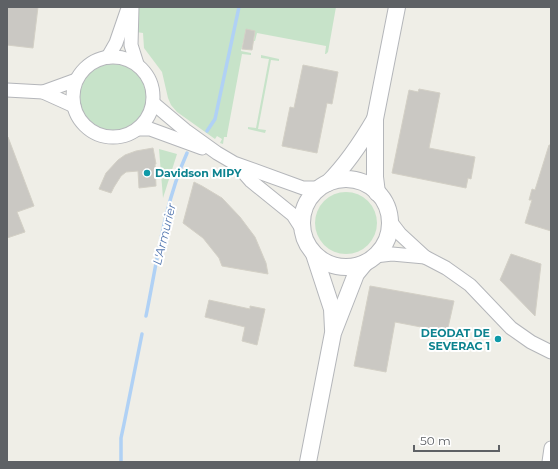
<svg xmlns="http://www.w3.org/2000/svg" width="558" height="469" font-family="Montserrat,sans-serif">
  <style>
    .green { fill: #c7e3c9 }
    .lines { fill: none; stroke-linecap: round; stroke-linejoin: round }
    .stream { stroke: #b0d1f5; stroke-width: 3.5 }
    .building { fill: #cac8c3; stroke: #d3d0c6 }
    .minor-casing { stroke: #b4b6ba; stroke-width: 15 }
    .tertiary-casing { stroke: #b4b6ba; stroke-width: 18 }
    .minor { stroke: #fff; stroke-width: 13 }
    .tertiary { stroke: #fff; stroke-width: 16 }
    .culture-dot { fill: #0f9aa8; stroke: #fff; stroke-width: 1.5 }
    .labels { text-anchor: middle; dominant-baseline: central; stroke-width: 4; stroke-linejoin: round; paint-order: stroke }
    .culture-label { font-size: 11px; font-weight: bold; fill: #0d838f; stroke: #fff; text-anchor: start }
    .water-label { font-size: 12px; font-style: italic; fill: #5276af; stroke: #fff }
  </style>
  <rect width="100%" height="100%" fill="#efeee7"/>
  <g class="green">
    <polygon points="139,7 336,7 328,52 326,54 325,54 326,46 257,33 255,41 254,41 255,31 246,30 241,51 251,53 251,55 242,54 227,135 227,137 224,137 223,144 220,143 222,139 217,136 215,139 177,112 171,105 168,98 162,72 144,48 143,33 136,32"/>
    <polygon points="261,55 279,59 279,61 271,60 258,129 266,130 265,133 248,129 248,127 256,128 269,59 261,58"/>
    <circle cx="113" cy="97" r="33"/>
    <polygon points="159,149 177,154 163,198"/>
    <circle cx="346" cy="223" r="31"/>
  </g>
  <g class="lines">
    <g class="stream">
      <polyline points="207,131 215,119 239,7"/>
      <path d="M146,316c11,-54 18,-112 41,-163"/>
      <polyline points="121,462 121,438 124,424 142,334"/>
    </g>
  </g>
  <g class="building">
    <polygon points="7,7 38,7 33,48 7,45"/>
    <polygon points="246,29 255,31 252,50 242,49"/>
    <polygon points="303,65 338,72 332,104 327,103 317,153 282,146 290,107 294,108"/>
    <polygon points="419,89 440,93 429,148 475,157 471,179 468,178 466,188 392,173 409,90 418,92"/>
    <polygon points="7,137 8,137 34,206 17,212 25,232 7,238"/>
    <polygon points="549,145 551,145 551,231 525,223 532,200 529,200 532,189 535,190"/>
    <polygon points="153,148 156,164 155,164 156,186 139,188 138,171 126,172 121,176 114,187 111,193 99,189 106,173 118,160 125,155 136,151"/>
    <polygon points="194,182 202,186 222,198 240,217 255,237 266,263 268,274 222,266 219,258 203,238 183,223"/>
    <polygon points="511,254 541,264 535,316 500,280"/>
    <polygon points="370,286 454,301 447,332 395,322 386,372 354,366"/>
    <polygon points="209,300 250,309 250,306 265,309 257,345 242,341 245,327 205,317"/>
  </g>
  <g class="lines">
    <defs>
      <g id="minor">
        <polyline points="132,7 131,45 137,64"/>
        <circle cx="113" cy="97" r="40"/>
        <polyline points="108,57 116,43 127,11"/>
        <polyline points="7,90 43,92 74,106"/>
        <polyline points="43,92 76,80"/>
        <polyline points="153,103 185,130 217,153 234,163 303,188 319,188"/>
        <polyline points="138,129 150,129 202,148"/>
        <polyline points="237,165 251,181 293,215 302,229"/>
        <polyline points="390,221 400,234 425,257 446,268 470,285 511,328 531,342 551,352"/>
        <polyline points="375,256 392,254 425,257"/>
        <polyline points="549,462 551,448"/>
      </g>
      <g id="tertiary">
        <circle cx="346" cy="223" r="44"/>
        <path d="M328,183c19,-19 33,-40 47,-64"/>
        <polyline points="377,193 375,177 375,119 397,7"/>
        <polyline points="314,254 332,309 333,329"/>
        <polyline points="308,462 333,333 356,274 365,263"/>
      </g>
    </defs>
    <use href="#minor" class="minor-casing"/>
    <use href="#tertiary" class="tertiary-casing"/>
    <use href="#minor" class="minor"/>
    <use href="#tertiary" class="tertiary"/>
  </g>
  <g class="culture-dot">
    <circle cx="147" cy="173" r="4"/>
    <circle cx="498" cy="339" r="4"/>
  </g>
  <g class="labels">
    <g class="culture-label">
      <text x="155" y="173">Davidson MIPY</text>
      <text x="490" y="333" text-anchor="end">DEODAT DE<tspan x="490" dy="13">SEVERAC 1</tspan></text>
    </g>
    <g class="water-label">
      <text transform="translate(164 234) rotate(-76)">L'Armurier</text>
    </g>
  </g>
  <rect width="558" height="469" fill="none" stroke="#5e6165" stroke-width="16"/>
  <path d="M414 445v6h85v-6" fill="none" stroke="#5e6165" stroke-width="2"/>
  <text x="420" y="445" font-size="12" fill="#5e6165" stroke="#ffffff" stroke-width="3" paint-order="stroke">50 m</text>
</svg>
